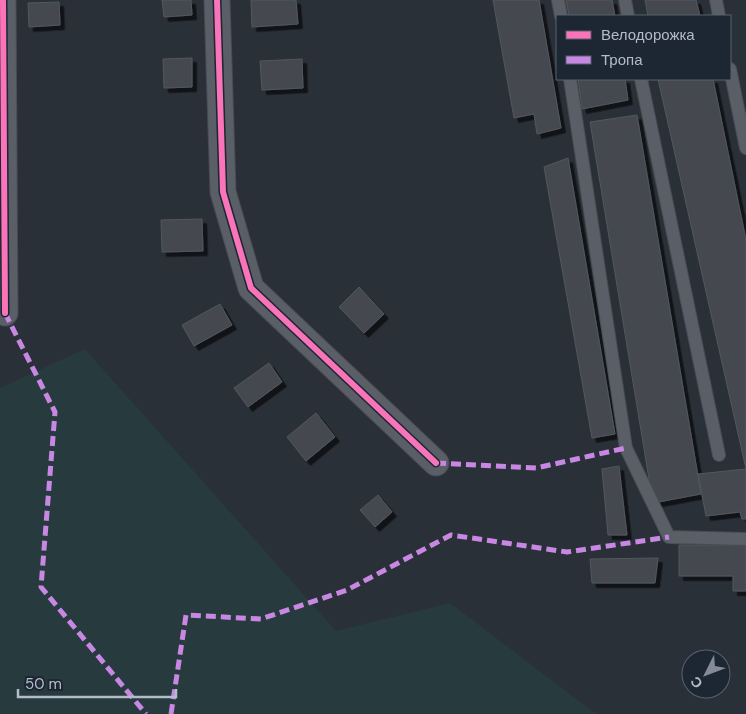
<svg xmlns="http://www.w3.org/2000/svg" width="746" height="714" font-family="'DM Sans',sans-serif">
  <style>
    .green { fill: #273a3e }
    .building { fill: #444950; stroke: #52575f; filter: url(#shadow) }
    .lines { fill: none; stroke-linecap: round; stroke-linejoin: round }
    .service-casing { stroke: #484c53; stroke-width: 14 }
    .minor-casing { stroke: #484c53; stroke-width: 27 }
    .service { stroke: #5a5e66; stroke-width: 12 }
    .minor { stroke: #5a5e66; stroke-width: 25 }
    .quiet { stroke: #c787e3; stroke-width: 5; stroke-dasharray: 10 5; stroke-linecap: butt }
    .cycleway-casing { stroke: #1d2633; stroke-width: 9 }
    .cycleway { stroke: #fb73b8; stroke-width: 6 }
  </style>
  <defs>
    <filter id="shadow"><feDropShadow dx="4.5" dy="4.5" stdDeviation="0" flood-color="#0009"/></filter>
  </defs>
  <rect width="100%" height="100%" fill="#2a3038"/>
  <polygon class="green" points="85,349 336,631 450,603 596,714 0,714 0,388"/>
  <g class="building">
    <polygon points="162,0 191,0 192,15 164,17"/>
    <polygon points="251,0 296,0 298,24 252,27"/>
    <polygon points="493,0 539,0 561,128 537,134 534,114 514,118"/>
    <polygon points="566,0 612,0 615,16 569,16"/>
    <polygon points="645,0 696,0 700,16 648,16"/>
    <polygon points="59,2 60,25 29,27 28,3"/>
    <polygon points="192,58 192,87 164,88 163,59"/>
    <polygon points="302,59 303,88 262,90 260,61"/>
    <polygon points="578,79 625,79 628,100 582,109"/>
    <polygon points="658,79 713,79 746,240 746,469"/>
    <polygon points="637,115 701,494 653,503 590,122"/>
    <polygon points="568,158 615,434 592,438 544,167"/>
    <polygon points="202,219 203,251 162,252 161,220"/>
    <polygon points="359,287 384,314 364,333 339,307"/>
    <polygon points="220,304 232,325 194,346 182,325"/>
    <polygon points="269,363 282,382 248,407 234,388"/>
    <polygon points="316,413 335,437 306,461 287,437"/>
    <polygon points="619,466 627,535 608,535 602,469"/>
    <polygon points="746,469 746,519 742,519 740,512 706,516 698,474"/>
    <polygon points="378,495 392,512 375,527 360,510"/>
    <polygon points="679,545 746,545 746,591 733,591 733,576 679,576"/>
    <polygon points="658,558 655,583 592,583 590,559"/>
  </g>
  <g class="lines">
    <defs>
      <g id="service">
        <polyline points="558,0 561,16"/>
        <polyline points="625,0 628,16"/>
        <polyline points="716,0 719,16"/>
        <polyline points="730,69 746,148"/>
        <polyline points="570,79 626,448 669,537 746,539"/>
        <polyline points="641,79 719,455"/>
      </g>
      <g id="minor">
        <polyline points="3,0 5,313"/>
        <polyline points="217,0 223,192 251,288 436,463"/>
      </g>
    </defs>
    <use href="#service" class="service-casing"/>
    <use href="#minor" class="minor-casing"/>
    <use href="#service" class="service"/>
    <use href="#minor" class="minor"/>
    <g class="quiet">
      <polyline points="5,313 55,412 41,587 146,714"/>
      <polyline points="436,463 536,468 626,448"/>
      <polyline points="171,714 186,615 261,619 347,590 451,535 567,552 669,537"/>
    </g>
    <defs>
      <g id="cycleway">
        <polyline points="3,0 5,313"/>
        <polyline points="217,0 223,192 251,288 436,463"/>
      </g>
    </defs>
    <use href="#cycleway" class="cycleway-casing"/>
    <use href="#cycleway" class="cycleway"/>
  </g>
  <rect x="556" y="15" width="175" height="65" fill="#1d2633" stroke="#59626f"/>
  <rect x="566" y="31" width="25" height="8" fill="#fb73b8" stroke="#59626f"/>
  <text x="601" y="40" font-size="15" fill="#b4bcc9">Велодорожка</text>
  <rect x="566" y="56" width="25" height="8" fill="#c787e3" stroke="#59626f"/>
  <text x="601" y="65" font-size="15" fill="#b4bcc9">Тропа</text>
  <g transform="translate(706 674) rotate(228)"><circle r="24" fill="#1d2633" stroke="#59626f"/>
  <path d="M0-4L9 19L0 12L-9 19Z" fill="#848b96"/>
  <text y="-8" font-size="14" font-weight="bold" text-anchor="middle" fill="#b4bcc9">С</text>
  </g>
  <path d="M18 689v8h158v-8" fill="none" stroke="#b4bcc9" stroke-width="2.5"/>
  <text x="25" y="689" font-size="15" fill="#b4bcc9" stroke="#1d2633" stroke-width="4" paint-order="stroke">50 m</text>
</svg>
